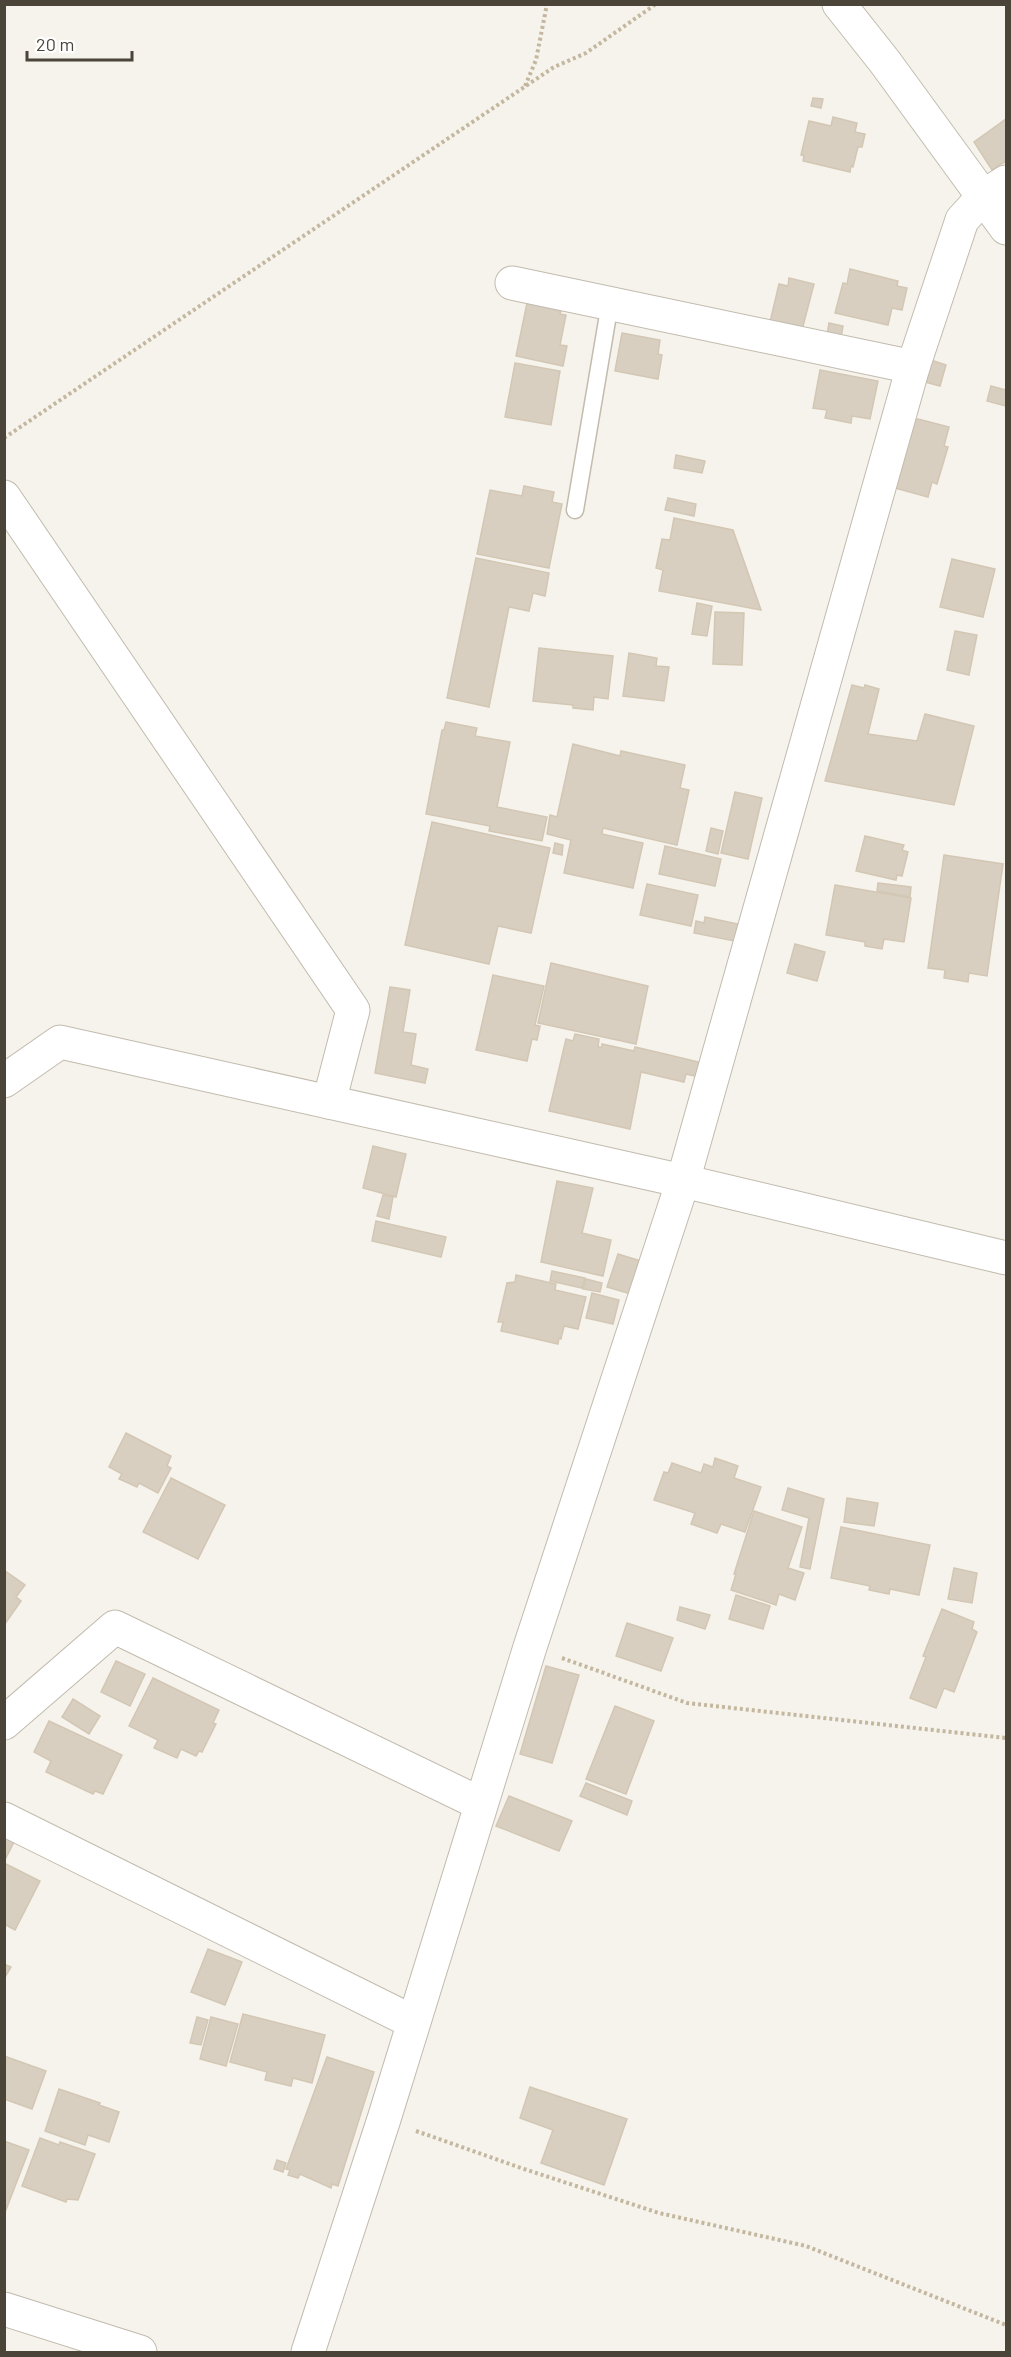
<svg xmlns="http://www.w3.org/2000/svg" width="1011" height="2357" font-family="Barlow,sans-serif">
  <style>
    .building { fill: #d8cfc1; stroke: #d3c7b4; stroke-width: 1.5 }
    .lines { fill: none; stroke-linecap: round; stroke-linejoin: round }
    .lane-casing { stroke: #c2bbae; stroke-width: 19 }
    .street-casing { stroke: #c2bbae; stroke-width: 35 }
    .path { stroke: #c4b79f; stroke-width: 4; stroke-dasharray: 3 3; stroke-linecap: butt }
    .lane { stroke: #fff; stroke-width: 16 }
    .street { stroke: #fff; stroke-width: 33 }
  </style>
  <rect width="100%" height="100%" fill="#f6f3ec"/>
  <g class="building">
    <polygon points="813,98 823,99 821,108 811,106"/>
    <polygon points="833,117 857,123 855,132 865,134 862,147 858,147 853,167 851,166 850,172 803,161 804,156 801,155 809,121 831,126"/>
    <polygon points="1006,119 1006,161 992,170 974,142"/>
    <polygon points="850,269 898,281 897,286 907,288 902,310 892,308 888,325 835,313 843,283 847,284"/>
    <polygon points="789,278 814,284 802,330 770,322 779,284 788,286"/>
    <polygon points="527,303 561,310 560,314 566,315 560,345 567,346 563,366 516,356"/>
    <polygon points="829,323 843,326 841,338 827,335"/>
    <polygon points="622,333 660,340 658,354 662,355 658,379 615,371"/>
    <polygon points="931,360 946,365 940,386 925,382"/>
    <polygon points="515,363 560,371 551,425 505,417"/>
    <polygon points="820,370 878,381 870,419 852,416 851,423 825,418 827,410 813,408"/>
    <polygon points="991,386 1006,390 1006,406 987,401"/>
    <polygon points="918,419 949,427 944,446 948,447 937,484 932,482 928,497 895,488 914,420"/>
    <polygon points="676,455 705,461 702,473 674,468"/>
    <polygon points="524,486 554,492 552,502 562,504 549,568 477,554 490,490 522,496"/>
    <polygon points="668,498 696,504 694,516 665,510"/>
    <polygon points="674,518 733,530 761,610 659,591 663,570 656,568 662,539 670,540"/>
    <polygon points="476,558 549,573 545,596 533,593 529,611 509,607 489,707 447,698"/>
    <polygon points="952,559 995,569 983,617 940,607"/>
    <polygon points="697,603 712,606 707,636 692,634"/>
    <polygon points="715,612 744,613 742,665 713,664"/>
    <polygon points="955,631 977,635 969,675 947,670"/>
    <polygon points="539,648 613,656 608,699 594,697 593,710 573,708 573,705 533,701"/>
    <polygon points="629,653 657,658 656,666 669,667 664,701 623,696"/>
    <polygon points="852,685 864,688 865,685 879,689 868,734 917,741 925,714 974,726 954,805 825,781"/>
    <polygon points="446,722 477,728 475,736 510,742 497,807 547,817 542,841 489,831 490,826 426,814 442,730 444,730"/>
    <polygon points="573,744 620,756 621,751 685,765 680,788 689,790 677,845 603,828 602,834 643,843 633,888 564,873 571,840 547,834 550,815 557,817"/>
    <polygon points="735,792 762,798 748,859 721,853"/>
    <polygon points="432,822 550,848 531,933 498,926 489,964 405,945"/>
    <polygon points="711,828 723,831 718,854 706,851"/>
    <polygon points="865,836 904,845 902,850 908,852 902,876 897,875 896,880 856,871"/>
    <polygon points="555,843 563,845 562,855 553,853"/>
    <polygon points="665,846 721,859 715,886 659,874"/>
    <polygon points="944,855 1003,864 987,976 969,973 968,982 944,978 945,970 928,968"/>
    <polygon points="878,883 911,887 910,897 877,891"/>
    <polygon points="647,884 698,895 691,926 640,915"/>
    <polygon points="835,885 911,898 904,942 884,939 882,949 865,946 865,942 826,935"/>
    <polygon points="705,917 738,924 735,941 694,933 696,921 704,923"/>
    <polygon points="795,944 825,952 817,981 787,973"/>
    <polygon points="551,963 648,986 636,1044 538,1023"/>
    <polygon points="493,975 544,986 535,1025 540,1026 537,1040 532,1039 527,1061 476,1050"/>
    <polygon points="390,987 410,990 403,1032 416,1034 411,1065 428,1069 425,1083 375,1073"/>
    <polygon points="575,1034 599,1039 598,1047 602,1047 602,1044 634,1051 635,1047 703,1063 699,1077 686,1074 684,1082 641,1072 630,1129 549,1111 566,1039 573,1041"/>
    <polygon points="373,1146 406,1154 396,1197 363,1188"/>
    <polygon points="557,1181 593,1188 582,1233 611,1240 603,1276 541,1262"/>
    <polygon points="383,1195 393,1197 389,1219 377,1216"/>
    <polygon points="376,1221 446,1237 441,1257 372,1241"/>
    <polygon points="618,1254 641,1261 631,1294 607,1287"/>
    <polygon points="552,1271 585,1278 582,1288 550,1281"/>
    <polygon points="516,1275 556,1284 555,1290 586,1297 578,1329 564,1326 561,1339 559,1338 558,1344 501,1331 503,1322 498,1322 507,1283 515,1282"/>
    <polygon points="586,1279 602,1283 600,1292 583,1289"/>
    <polygon points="592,1293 619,1300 613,1324 586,1318"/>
    <polygon points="126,1433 171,1456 167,1466 171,1468 158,1493 139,1483 137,1487 119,1479 122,1474 109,1467"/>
    <polygon points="715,1458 738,1466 734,1478 761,1487 745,1532 721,1524 717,1533 691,1524 695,1513 654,1500 664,1472 668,1473 672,1463 701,1473 704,1464 713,1467"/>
    <polygon points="171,1478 225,1505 198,1559 143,1532"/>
    <polygon points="788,1488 824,1499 810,1569 800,1567 809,1518 782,1510"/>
    <polygon points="847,1498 878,1503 874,1526 844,1522"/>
    <polygon points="754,1511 802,1527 788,1568 804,1573 795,1600 779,1594 776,1605 731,1590 736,1574 734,1574"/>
    <polygon points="841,1527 930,1545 919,1595 890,1589 889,1594 869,1590 870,1586 831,1578"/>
    <polygon points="954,1568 977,1573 972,1603 948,1599"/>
    <polygon points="4,1570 25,1585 16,1597 21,1601 5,1624"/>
    <polygon points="736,1595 770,1606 763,1629 729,1619"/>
    <polygon points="680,1607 710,1615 705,1629 677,1620"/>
    <polygon points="942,1609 974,1622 972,1629 977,1632 954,1692 944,1688 936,1708 910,1698 926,1657 923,1656"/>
    <polygon points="627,1623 673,1638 661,1671 616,1656"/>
    <polygon points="116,1661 145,1674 130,1706 101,1692"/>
    <polygon points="546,1666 579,1675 552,1763 520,1754"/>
    <polygon points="153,1678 219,1710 213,1723 216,1724 202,1752 199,1751 196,1756 181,1749 177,1758 154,1748 158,1740 129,1726"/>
    <polygon points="73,1699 100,1716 89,1734 62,1717"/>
    <polygon points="615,1706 654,1721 626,1794 586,1779"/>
    <polygon points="49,1721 122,1755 103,1794 95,1791 93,1794 46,1772 51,1761 34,1752"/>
    <polygon points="586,1783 632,1801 627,1815 580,1796"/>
    <polygon points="509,1796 572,1821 559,1851 496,1826"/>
    <polygon points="4,1831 15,1840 4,1862"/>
    <polygon points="6,1864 40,1881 15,1930 4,1924 4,1868"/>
    <polygon points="208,1949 242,1962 225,2005 191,1992"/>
    <polygon points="4,1964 11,1967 4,1979"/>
    <polygon points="243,2014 325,2035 312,2083 293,2078 291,2086 265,2080 267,2072 230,2062"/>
    <polygon points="197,2017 208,2020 201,2045 190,2043"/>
    <polygon points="211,2017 238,2024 226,2066 200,2059"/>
    <polygon points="4,2056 46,2071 32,2109 4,2099"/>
    <polygon points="327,2057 374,2072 338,2186 332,2184 331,2188 300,2174 298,2178 288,2175 290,2170 286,2169"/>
    <polygon points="530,2087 627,2119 604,2185 541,2163 553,2130 520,2118"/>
    <polygon points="59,2089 100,2103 99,2105 119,2112 109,2142 88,2135 85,2145 45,2131"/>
    <polygon points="40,2138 59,2145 60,2142 95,2154 78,2200 67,2199 66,2202 22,2186"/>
    <polygon points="4,2141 29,2150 4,2215"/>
    <polygon points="277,2160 286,2163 283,2172 274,2169"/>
  </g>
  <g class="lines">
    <defs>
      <polyline id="lane" points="575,510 610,303"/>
      <g id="street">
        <polyline points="839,4 885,62 1006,228"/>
        <polyline points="512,283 913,367"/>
        <polyline points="4,497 353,1010 329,1102"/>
        <polyline points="4,1081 60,1042 683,1181 1006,1258"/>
        <polyline points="4,1723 115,1627 481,1804"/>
        <polyline points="4,1819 413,2022"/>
        <polyline points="4,2309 140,2352"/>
        <polyline points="308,2352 384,2119 530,1647 683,1181 913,367 962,220 984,196 1006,182"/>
      </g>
    </defs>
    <use href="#lane" class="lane-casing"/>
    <use href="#street" class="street-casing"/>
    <g class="path">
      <polyline points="525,86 536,60 547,4"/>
      <polyline points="4,438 554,67 586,53 656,4"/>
      <polyline points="562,1658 687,1703 1006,1738"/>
      <polyline points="416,2131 521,2168 659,2213 806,2246 1006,2325"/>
    </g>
    <use href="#lane" class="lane"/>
    <use href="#street" class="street"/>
  </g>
  <rect width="1011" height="2357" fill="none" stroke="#4b4439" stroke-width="12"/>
  <path d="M27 51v9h105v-9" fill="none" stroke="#4b4439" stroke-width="3"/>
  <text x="36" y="51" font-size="18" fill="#4b4439" stroke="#ffffff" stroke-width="4.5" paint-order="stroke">20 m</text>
</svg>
